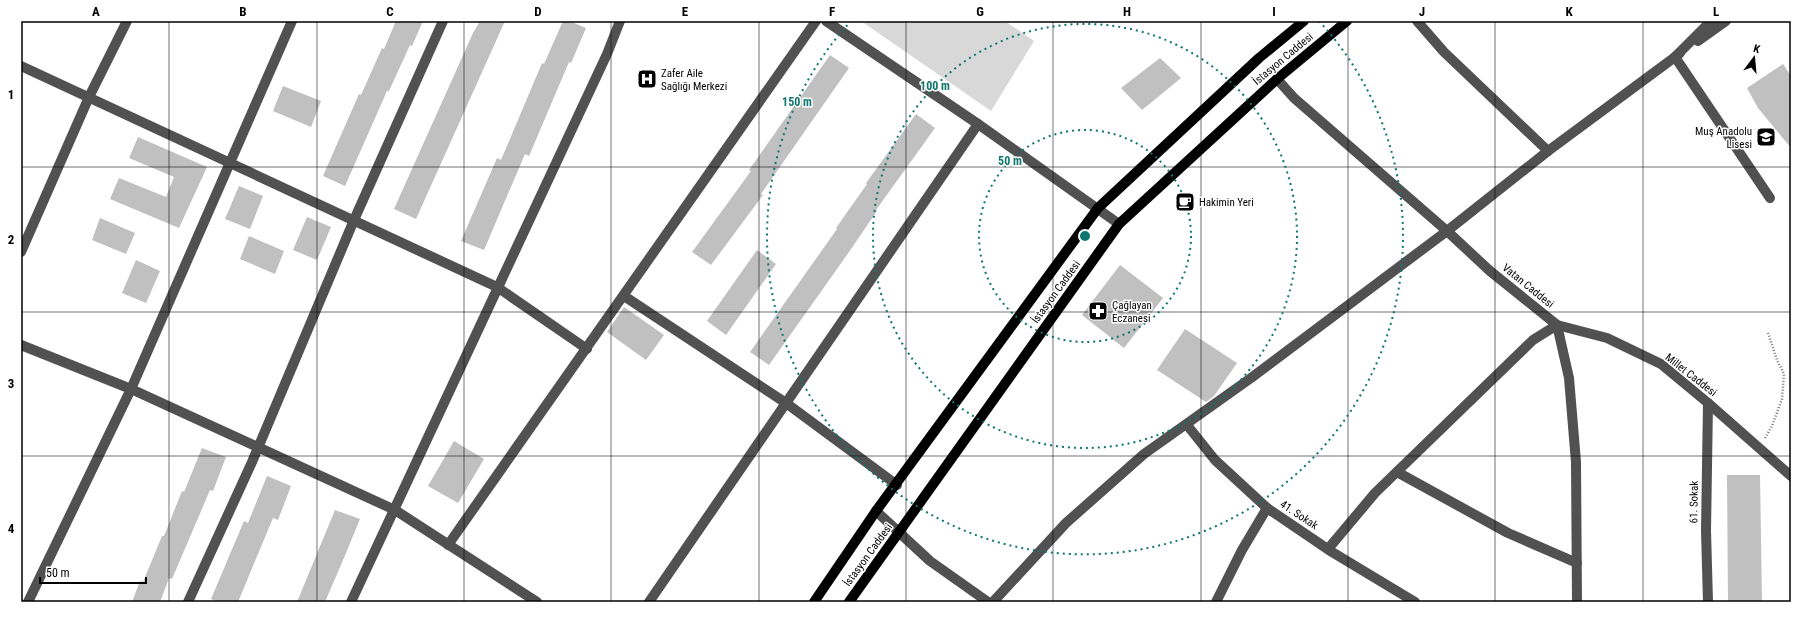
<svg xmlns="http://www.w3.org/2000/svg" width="1812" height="623" font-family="'Roboto Condensed',sans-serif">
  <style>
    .green { fill: #d8d8d8 }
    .building { fill: #c0c0c0 }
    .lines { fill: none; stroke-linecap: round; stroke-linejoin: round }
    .path { stroke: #737373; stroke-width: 2.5; stroke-dasharray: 1 2; stroke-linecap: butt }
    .minor { stroke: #515151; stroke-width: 10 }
    .major { stroke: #000; stroke-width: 10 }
    .grid { fill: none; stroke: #000; stroke-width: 1; stroke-opacity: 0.55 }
    .ring { fill: none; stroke: #0f766e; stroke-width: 2; stroke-dasharray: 2 4 }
    .labels { text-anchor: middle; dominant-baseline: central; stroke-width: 3; stroke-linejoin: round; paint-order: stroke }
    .street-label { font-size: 11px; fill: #000; stroke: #fff }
    .poi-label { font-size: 11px; fill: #000; stroke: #fff; text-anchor: start }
    .centre { fill: #0f766e; stroke: #fff; stroke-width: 2 }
    .ring-label { font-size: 12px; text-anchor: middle; font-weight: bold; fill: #0f766e; stroke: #fff; stroke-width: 3; stroke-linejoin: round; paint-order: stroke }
    .neatline { fill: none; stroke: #000; stroke-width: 1.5 }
    .grid-label { font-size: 13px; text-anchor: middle; font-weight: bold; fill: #000 }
  </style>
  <rect width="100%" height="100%" fill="#fff"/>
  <polygon class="green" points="861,21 1005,21 1034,41 991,111"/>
  <g class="building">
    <polygon points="396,21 423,21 412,46 410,45 389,91 387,91 345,186 323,176 359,94 361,95 382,48 384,49"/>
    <polygon points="480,21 505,21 416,219 394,209 473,33"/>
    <polygon points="563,21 569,21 586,28 571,63 569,62 529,156 525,154 484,250 461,241 497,158 501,160 542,63 544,64"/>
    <polygon points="830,55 849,68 761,194 763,195 711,265 692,252 751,171 749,170"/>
    <polygon points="1160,58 1181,78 1142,110 1121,88"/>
    <polygon points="1783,64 1791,76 1791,148 1758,108 1747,88"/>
    <polygon points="283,86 321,101 311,127 273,111"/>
    <polygon points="916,114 935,128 876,210 877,211 849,252 769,365 750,352 837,229 836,228 867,184 866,183"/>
    <polygon points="138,137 207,167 179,228 110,199 119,178 166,197 174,177 129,158"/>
    <polygon points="239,186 263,196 250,229 225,219"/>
    <polygon points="307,217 331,227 317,260 293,250"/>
    <polygon points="100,218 135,233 126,254 92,240"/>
    <polygon points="249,236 284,251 275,274 240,259"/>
    <polygon points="757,250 776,264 726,335 707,321"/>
    <polygon points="136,260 160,271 146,303 122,293"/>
    <polygon points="1120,265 1163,298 1124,348 1082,315"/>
    <polygon points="624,307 664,335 646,360 607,332"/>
    <polygon points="1185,329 1237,363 1214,396 1206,402 1157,370"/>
    <polygon points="454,441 484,459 458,503 428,486"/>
    <polygon points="202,448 226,457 213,491 210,490 172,579 169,578 160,602 132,602 140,581 143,582 162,536 164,536 182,491 184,492"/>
    <polygon points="1727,475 1760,475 1762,602 1728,602"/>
    <polygon points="267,476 291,486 278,520 273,518 238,602 218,602 211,599 244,521 248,523"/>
    <polygon points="335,510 360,519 346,553 325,602 297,602"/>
  </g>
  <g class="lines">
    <polyline class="path" points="1765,438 1772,426 1782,399 1784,374 1777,360 1768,333"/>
    <g class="minor">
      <polyline points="826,21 978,124 1119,224"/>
      <polyline points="1417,21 1444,52 1548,151"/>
      <polyline points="1698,41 1726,21"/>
      <polyline points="1680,53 1675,57 1770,198"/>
      <polyline points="21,66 497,287 587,349"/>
      <polyline points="1277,79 1294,98 1447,231 1490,271 1557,325 1569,378 1576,462 1577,602"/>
      <polyline points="21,252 89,97 127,21"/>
      <polyline points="624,296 786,403 897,485"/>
      <polyline points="21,345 131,389 395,510 537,602"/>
      <polyline points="1187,425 1215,460 1267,508 1332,552 1415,602"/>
      <polyline points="1397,472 1508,533 1577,563"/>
      <polyline points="876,511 930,561 988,602"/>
      <polyline points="448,545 816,21"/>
      <polyline points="1328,549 1375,493 1533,340 1557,325 1607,338 1661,364 1708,403 1791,476"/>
      <polyline points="28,602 131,389 292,21"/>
      <polyline points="188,602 252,462 354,220 443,21"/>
      <polyline points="351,602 607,54 620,21"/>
      <polyline points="649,602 978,124"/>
      <polyline points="993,602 1066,523 1144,454 1251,378 1447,231 1548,151 1675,57 1711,21"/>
      <polyline points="1216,602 1242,550 1267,508"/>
      <polyline points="1708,602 1706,531 1708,403"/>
    </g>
    <g class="major">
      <polyline points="814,602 876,511 1098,208 1259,58 1304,21"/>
      <polyline points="849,602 1119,224 1277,79 1347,21"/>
    </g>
  </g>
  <path class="grid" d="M169,21v581M317,21v581M464,21v581M611,21v581M759,21v581M906,21v581M1053,21v581M1201,21v581M1348,21v581M1495,21v581M1643,21v581M21,167h1770M21,312h1770M21,456h1770"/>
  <g class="ring">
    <circle cx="1085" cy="236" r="106"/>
    <circle cx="1085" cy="236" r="212"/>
    <path d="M1319 21A318 318 0 1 1 851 21"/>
  </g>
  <defs>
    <symbol id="hospital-square" viewBox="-11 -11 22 22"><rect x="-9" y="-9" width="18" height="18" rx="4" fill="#000" stroke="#fff"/><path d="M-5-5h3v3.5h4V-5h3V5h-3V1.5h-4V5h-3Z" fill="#fff"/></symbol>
    <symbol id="school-square" viewBox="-11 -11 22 22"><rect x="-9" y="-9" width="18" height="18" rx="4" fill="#000" stroke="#fff"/><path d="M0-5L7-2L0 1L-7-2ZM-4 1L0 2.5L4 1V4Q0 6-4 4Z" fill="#fff"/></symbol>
    <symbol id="cafe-square" viewBox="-11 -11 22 22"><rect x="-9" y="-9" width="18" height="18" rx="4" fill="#000" stroke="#fff"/><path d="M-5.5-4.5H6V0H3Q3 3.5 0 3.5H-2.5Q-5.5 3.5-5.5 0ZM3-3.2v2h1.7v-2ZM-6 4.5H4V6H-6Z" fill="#fff"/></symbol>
    <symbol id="pharmacy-square" viewBox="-11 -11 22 22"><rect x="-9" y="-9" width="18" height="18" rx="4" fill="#000" stroke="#fff"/><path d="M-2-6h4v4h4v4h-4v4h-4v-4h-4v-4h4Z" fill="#fff"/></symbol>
  </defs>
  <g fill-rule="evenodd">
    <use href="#hospital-square" x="636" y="68" width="22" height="22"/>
    <use href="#school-square" x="1755" y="126" width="22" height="22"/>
    <use href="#cafe-square" x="1174" y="191" width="22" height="22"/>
    <use href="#pharmacy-square" x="1087" y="300" width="22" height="22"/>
  </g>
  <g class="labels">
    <g class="street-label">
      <text transform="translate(1283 59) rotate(-40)">İstasyon Caddesi</text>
      <text transform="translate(1528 286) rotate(39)">Vatan Caddesi</text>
      <text transform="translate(1056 292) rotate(-54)">İstasyon Caddesi</text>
      <text transform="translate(1691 375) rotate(38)">Millet Caddesi</text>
      <text transform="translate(1694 502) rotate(-89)">61. Sokak</text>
      <text transform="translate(1299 515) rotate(34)">41. Sokak</text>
      <text transform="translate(868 555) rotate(-54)">İstasyon Caddesi</text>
    </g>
    <g class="poi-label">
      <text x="661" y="73">Zafer Aile<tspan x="661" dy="13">Sağlığı Merkezi</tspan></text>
      <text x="1752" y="131" text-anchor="end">Muş Anadolu<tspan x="1752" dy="13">Lisesi</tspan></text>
      <text x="1199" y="202">Hakimin Yeri</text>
      <text x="1112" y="305">Çağlayan<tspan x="1112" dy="13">Eczanesi</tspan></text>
    </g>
  </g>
  <circle cx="1085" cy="236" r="6" class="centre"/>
  <g class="ring-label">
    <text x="935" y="90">100 m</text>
    <text x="797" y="106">150 m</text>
    <text x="1010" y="165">50 m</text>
  </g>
  <rect width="1812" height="623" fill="none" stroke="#ffffff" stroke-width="44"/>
  <g transform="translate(1754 58) rotate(16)" stroke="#ffffff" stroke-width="3" paint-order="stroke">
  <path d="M0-3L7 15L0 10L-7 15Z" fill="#000000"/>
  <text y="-6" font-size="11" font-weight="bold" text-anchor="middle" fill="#000000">K</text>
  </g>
  <path d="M40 577v6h106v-6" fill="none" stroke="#000000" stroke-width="2"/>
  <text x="46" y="577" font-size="12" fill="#000000" stroke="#ffffff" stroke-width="3" paint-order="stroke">50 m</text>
  <rect x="22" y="22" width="1768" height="579" class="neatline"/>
  <g class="grid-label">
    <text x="96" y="16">A</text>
    <text x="243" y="16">B</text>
    <text x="390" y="16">C</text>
    <text x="538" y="16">D</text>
    <text x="685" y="16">E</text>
    <text x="832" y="16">F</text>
    <text x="980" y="16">G</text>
    <text x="1127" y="16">H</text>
    <text x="1274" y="16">I</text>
    <text x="1422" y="16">J</text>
    <text x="1569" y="16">K</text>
    <text x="1716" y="16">L</text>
    <text x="11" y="99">1</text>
    <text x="11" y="244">2</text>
    <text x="11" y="388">3</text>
    <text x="11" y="533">4</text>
  </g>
</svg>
